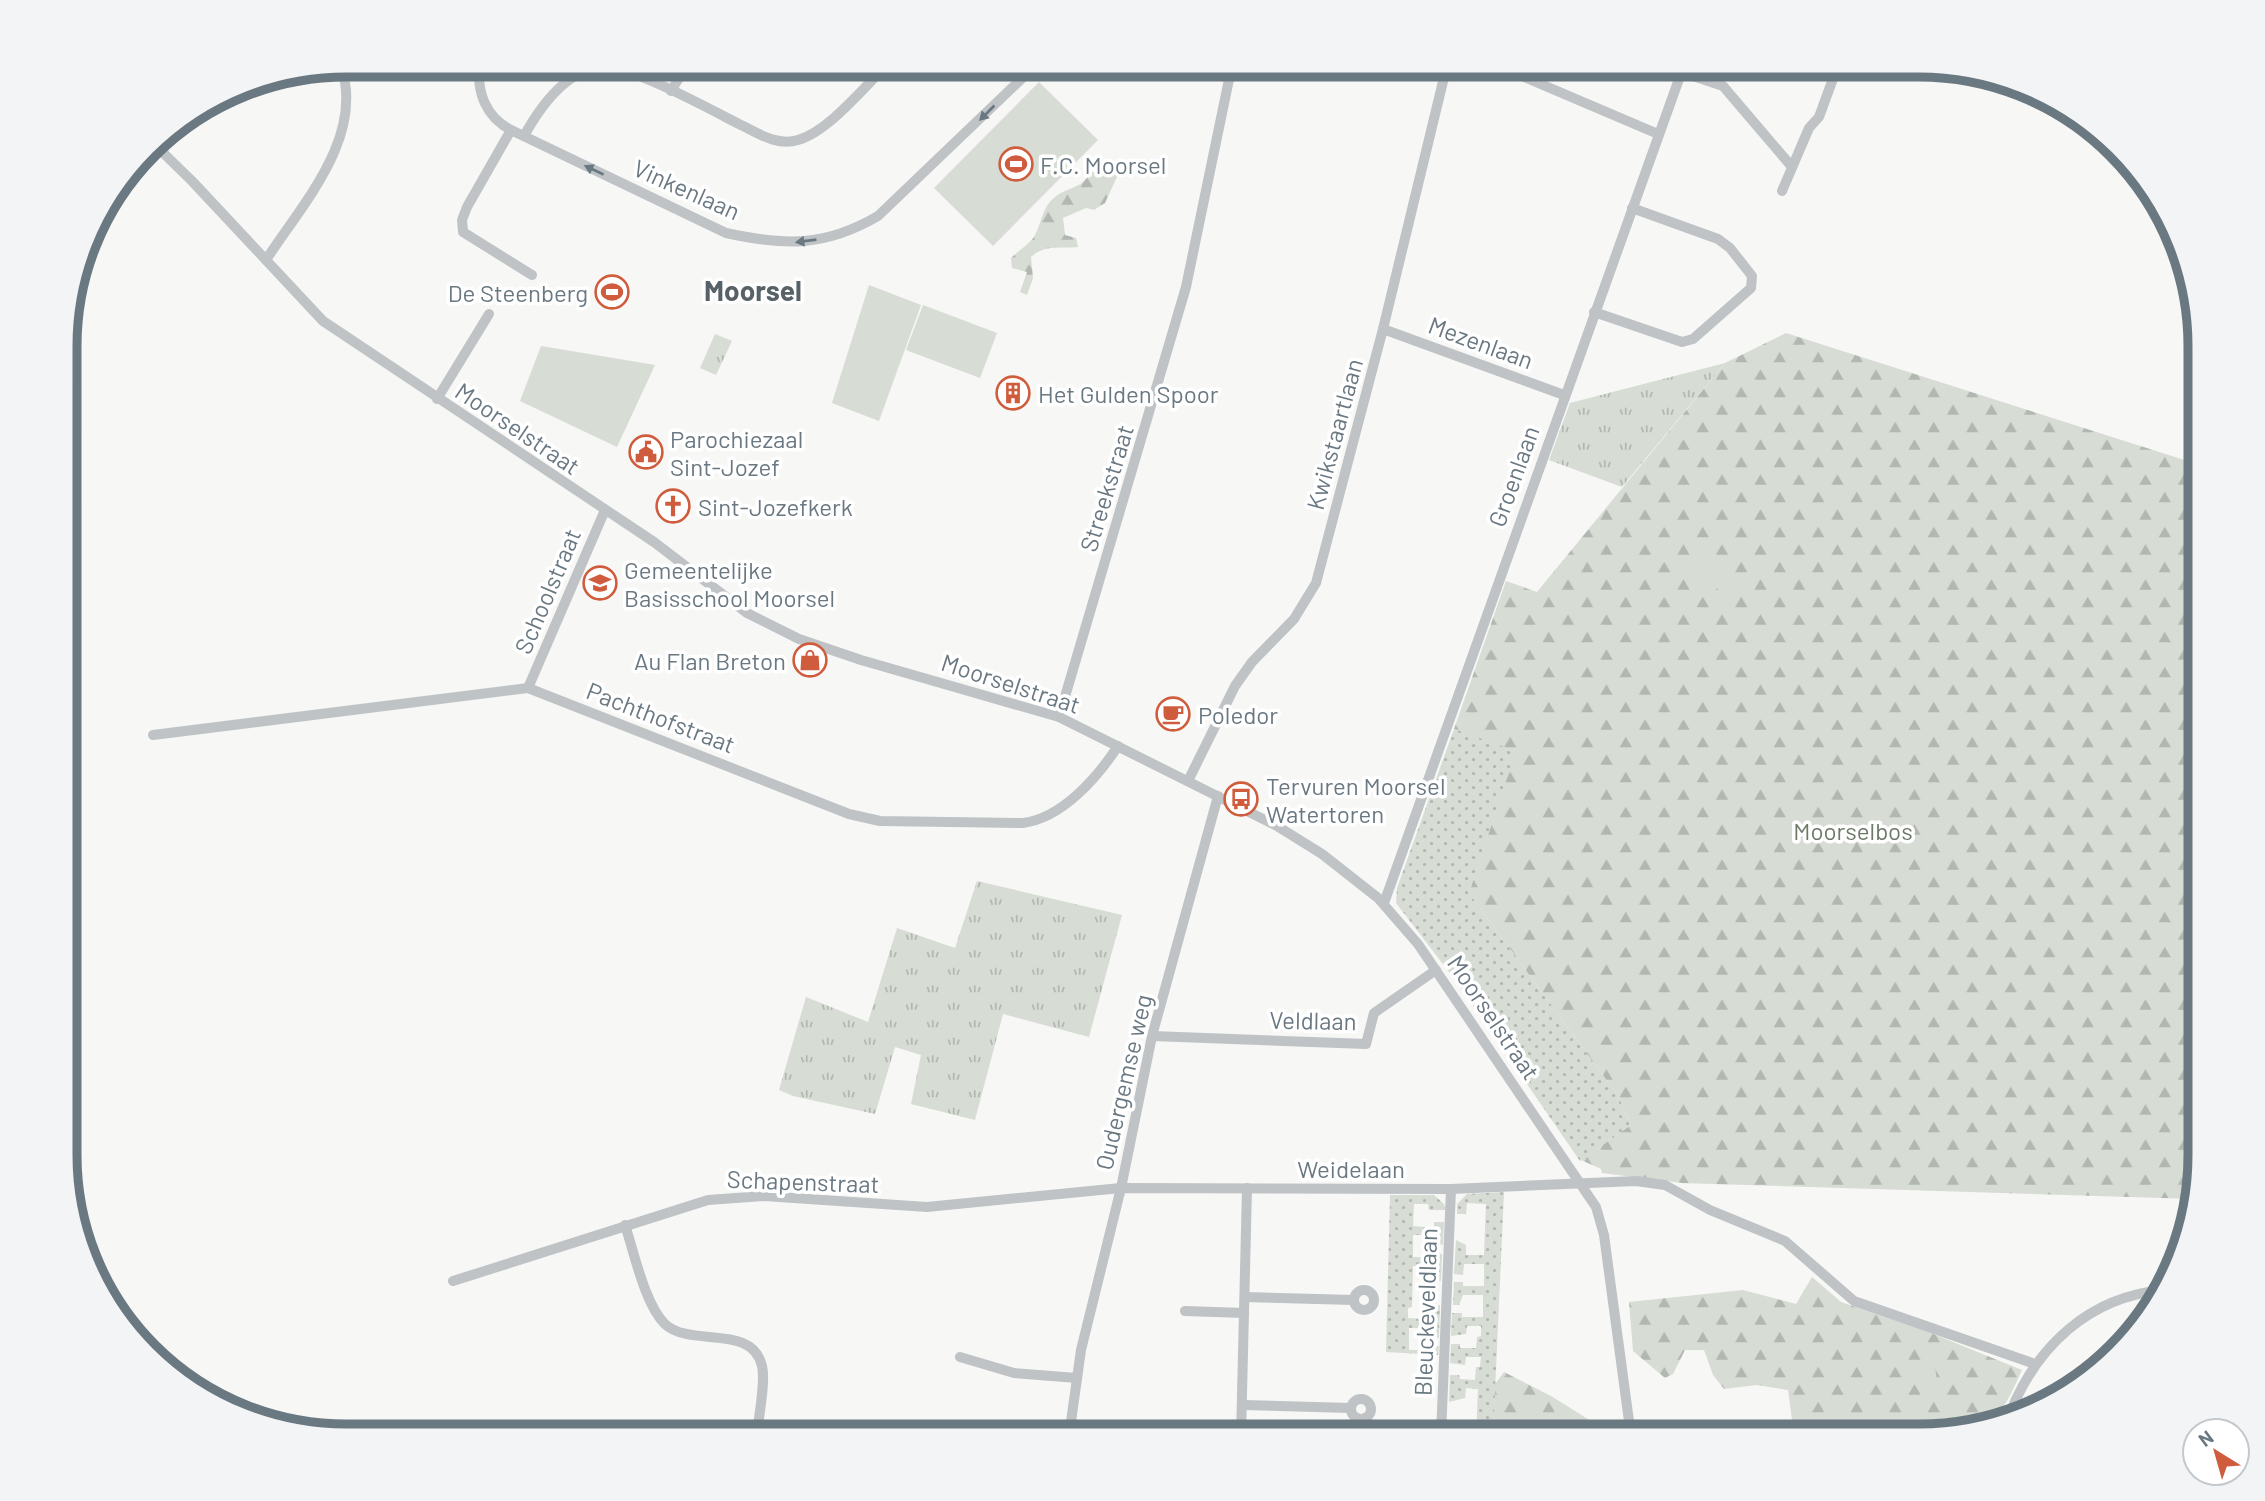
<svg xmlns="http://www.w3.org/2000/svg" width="2265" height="1501" font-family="Barlow,sans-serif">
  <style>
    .grass { fill: url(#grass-tufts) }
    .forest { fill: url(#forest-firs) }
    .garden { fill: url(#garden-dots) }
    .pitch { fill: #d7dcd4 }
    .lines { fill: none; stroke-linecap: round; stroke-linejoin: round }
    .minor { stroke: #bfc3c6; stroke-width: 10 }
    .oneway { fill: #6a7882 }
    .labels { text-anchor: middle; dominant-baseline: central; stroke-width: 7; stroke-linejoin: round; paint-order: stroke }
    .poi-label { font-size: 24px; fill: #6a7882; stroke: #fff; text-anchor: start }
    .street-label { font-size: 24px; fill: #6a7882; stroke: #fff }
    .park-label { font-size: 24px; fill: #6c7a68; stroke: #fff }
    .quarter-label { font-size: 28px; font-weight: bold; fill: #576168; stroke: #fff }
    .rim { fill: none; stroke: #6a7882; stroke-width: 9 }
  </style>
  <defs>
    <pattern id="grass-tufts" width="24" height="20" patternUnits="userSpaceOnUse" patternTransform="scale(1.75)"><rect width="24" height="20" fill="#d7dcd4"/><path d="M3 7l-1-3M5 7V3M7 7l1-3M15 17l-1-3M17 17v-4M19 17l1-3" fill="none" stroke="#b2b7b1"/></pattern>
    <pattern id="forest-firs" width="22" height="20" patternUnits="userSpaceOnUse" patternTransform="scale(1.75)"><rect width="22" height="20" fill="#d7dcd4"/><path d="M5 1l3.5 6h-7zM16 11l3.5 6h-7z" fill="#b2b7b1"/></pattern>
    <pattern id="garden-dots" width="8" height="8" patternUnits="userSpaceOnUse" patternTransform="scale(1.75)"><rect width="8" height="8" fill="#d7dcd4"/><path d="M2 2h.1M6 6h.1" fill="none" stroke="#b2b7b1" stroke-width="1.8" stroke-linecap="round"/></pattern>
  </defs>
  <rect width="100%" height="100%" fill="#f7f7f5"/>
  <g class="grass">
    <polygon points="715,334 732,341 716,375 700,368"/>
    <polygon points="1725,363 1622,487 1549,460 1570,403"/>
    <polygon points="977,881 1122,915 1089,1037 1003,1014 975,1120 911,1104 921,1055 895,1047 875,1114 793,1096 779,1090 806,997 868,1022 897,928 955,948"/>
  </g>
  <g class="forest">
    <path d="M1104,170h10l3,7 -12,26 -11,7 -8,-2 -23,10 2,17 11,3 2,9c-18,2 -33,-3 -47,10l2,21 -6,17 -7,-3 7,-20 -15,-4 -1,-10c7,-7 20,-15 24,-23 7,-13 7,-28 20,-38 12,-10 27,-8 35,-24z"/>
    <polygon points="1786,333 2200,465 2200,1173 2194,1199 1682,1183 1602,1173 1601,1169 1581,1160 1631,1125 1618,1096 1469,893 1515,752 1454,729 1506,581 1537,592 1725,363"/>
    <path d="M1812,1277l29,25 85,29 96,39c-6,12 -14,34 -24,42 -48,37 -174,24 -235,24l4,-7 26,-2 -5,-37 -31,-5 -33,4 -11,-14 -9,-25h-19l-12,24 -8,4 -32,-27 -4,-49 114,-12 53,14z"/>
    <polygon points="1504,1372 1551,1396 1615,1436 1493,1436 1495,1384"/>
  </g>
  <g class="garden">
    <polygon points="1454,729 1516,751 1469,893 1618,1096 1631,1125 1580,1161 1456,981 1396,903 1397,888"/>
    <polygon points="1504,1192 1493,1436 1476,1436 1478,1389 1466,1388 1465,1398 1449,1402 1450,1375 1459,1375 1460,1379 1475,1380 1476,1367 1480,1367 1481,1357 1466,1357 1465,1365 1450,1363 1451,1344 1460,1344 1460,1348 1476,1348 1477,1337 1481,1336 1481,1326 1467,1326 1466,1334 1451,1336 1452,1313 1462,1313 1462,1317 1483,1317 1483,1295 1463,1295 1459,1305 1453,1305 1454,1282 1463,1282 1463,1286 1484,1286 1484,1264 1464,1264 1463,1275 1454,1274 1456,1240 1466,1245 1466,1255 1484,1255 1486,1204 1467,1203 1466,1214 1457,1214 1457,1204 1467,1194"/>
    <polygon points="1390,1195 1434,1195 1444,1204 1445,1210 1429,1210 1428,1204 1414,1204 1413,1226 1434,1228 1434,1222 1444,1222 1443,1245 1434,1243 1434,1235 1413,1235 1413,1257 1433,1257 1433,1253 1442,1254 1441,1281 1424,1277 1424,1266 1413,1266 1412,1307 1408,1308 1408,1318 1423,1319 1423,1308 1440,1305 1439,1338 1425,1335 1425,1328 1409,1328 1409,1350 1429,1350 1430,1346 1439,1346 1438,1355 1386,1352"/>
  </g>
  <g class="pitch">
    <polygon points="1039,82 1098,140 993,246 934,188"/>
    <polygon points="869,285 921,305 879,421 832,403"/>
    <polygon points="923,305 997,333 980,378 906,350"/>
    <polygon points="541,346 655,365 617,447 520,401"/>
    <polygon points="1699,547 1742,577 1728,596 1686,567"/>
    <polygon points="1935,1366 1939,1398 1921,1401 1917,1368"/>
  </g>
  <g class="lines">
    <g class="minor">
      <path d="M480,65c-4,27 6,52 31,65l215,103c59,13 99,14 152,-17l158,-151"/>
      <polyline points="1496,65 1658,134"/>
      <polyline points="1681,72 1723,86 1792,167"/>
      <polyline points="671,91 687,65"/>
      <polyline points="511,130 467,207 462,220 463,232 532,275"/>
      <path d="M524,136c16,-29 44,-69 82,-69 27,0 109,45 137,59 18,9 35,20 55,14 31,-9 66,-53 89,-75"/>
      <polyline points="154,144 192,181 323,321 654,542 747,613 799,639 861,660 1059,717 1277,826 1322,854 1378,898 1418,944 1596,1207 1604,1235 1631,1436"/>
      <polyline points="163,151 171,128"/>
      <polyline points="1782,191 1809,128 1819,117 1838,65"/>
      <path d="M266,260c37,-57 99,-123 75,-194"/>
      <polyline points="1594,312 1682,342 1693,339 1751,288 1752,276 1730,248 1718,239 1632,208"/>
      <polyline points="1383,329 1564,395"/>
      <polyline points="437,399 489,314"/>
      <polyline points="528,688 605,510"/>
      <polyline points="1059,717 1186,287 1232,65"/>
      <path d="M153,735l375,-47 321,126 31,7 143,2c39,-5 74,-45 95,-77"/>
      <polyline points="1188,781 1235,686 1252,662 1294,619 1316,583 1383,329 1447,65"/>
      <polyline points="1384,903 1684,65"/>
      <polyline points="1152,1036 1366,1044 1374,1013 1436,970"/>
      <path d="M625,1225c9,27 20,80 40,99 26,24 87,-1 97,42 4,17 -4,52 -5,70"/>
      <polyline points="453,1281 708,1200 764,1196 927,1207 1121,1188 1451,1189 1636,1181 1665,1185 1710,1210 1785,1241 1854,1301 2035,1364"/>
      <circle cx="1364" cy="1300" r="10"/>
      <polyline points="1245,1297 1354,1300"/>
      <polyline points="1185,1311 1244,1313"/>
      <polyline points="960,1357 1014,1373 1077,1378"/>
      <circle cx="1361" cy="1409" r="10"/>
      <polyline points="1243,1405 1351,1408"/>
      <path d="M2010,1413c27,-67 79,-116 153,-123"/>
      <polyline points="1069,1436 1081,1350 1121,1188 1152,1036 1218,796"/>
      <polyline points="1241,1436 1247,1188"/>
      <polyline points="1441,1436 1451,1189"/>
    </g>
  </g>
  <defs><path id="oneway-solid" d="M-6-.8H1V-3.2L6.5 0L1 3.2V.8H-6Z" transform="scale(1.75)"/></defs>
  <g class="oneway">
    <use href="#oneway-solid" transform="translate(987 113) rotate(135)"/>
    <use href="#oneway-solid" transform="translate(594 170) rotate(-155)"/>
    <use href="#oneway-solid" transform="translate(806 241) rotate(173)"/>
  </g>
  <defs>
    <symbol id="stadium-ring" viewBox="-11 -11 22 22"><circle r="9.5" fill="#fff" stroke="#cf5d3d" stroke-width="1.5"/><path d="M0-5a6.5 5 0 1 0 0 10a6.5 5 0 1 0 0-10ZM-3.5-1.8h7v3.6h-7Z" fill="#cf5d3d"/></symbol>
    <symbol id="building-ring" viewBox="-11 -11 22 22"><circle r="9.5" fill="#fff" stroke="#cf5d3d" stroke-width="1.5"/><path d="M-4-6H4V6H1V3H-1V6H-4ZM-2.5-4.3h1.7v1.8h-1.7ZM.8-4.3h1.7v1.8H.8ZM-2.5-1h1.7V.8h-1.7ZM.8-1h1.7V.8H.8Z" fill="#cf5d3d"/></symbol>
    <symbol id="civic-ring" viewBox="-11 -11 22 22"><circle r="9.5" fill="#fff" stroke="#cf5d3d" stroke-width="1.5"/><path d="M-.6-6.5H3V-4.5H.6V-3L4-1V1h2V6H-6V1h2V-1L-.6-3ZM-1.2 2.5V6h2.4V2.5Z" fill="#cf5d3d"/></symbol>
    <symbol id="church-ring" viewBox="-11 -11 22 22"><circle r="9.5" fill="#fff" stroke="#cf5d3d" stroke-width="1.5"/><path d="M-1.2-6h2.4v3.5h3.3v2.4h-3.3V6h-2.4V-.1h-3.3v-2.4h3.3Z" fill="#cf5d3d"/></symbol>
    <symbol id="school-ring" viewBox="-11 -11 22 22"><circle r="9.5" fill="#fff" stroke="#cf5d3d" stroke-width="1.5"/><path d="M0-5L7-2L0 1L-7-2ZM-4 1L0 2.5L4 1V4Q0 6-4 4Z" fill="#cf5d3d"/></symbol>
    <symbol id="shop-ring" viewBox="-11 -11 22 22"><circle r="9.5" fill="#fff" stroke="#cf5d3d" stroke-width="1.5"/><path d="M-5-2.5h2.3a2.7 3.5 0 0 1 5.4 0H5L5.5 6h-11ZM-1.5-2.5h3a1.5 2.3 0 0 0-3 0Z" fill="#cf5d3d"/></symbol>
    <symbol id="cafe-ring" viewBox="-11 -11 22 22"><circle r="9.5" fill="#fff" stroke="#cf5d3d" stroke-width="1.5"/><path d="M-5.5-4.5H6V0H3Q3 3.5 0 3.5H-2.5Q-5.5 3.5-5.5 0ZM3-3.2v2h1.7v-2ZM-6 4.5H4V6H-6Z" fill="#cf5d3d"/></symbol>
    <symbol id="bus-ring" viewBox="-11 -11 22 22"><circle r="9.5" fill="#fff" stroke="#cf5d3d" stroke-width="1.5"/><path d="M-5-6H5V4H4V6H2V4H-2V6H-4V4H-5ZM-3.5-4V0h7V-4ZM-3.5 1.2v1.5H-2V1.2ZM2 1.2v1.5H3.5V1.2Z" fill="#cf5d3d"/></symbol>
  </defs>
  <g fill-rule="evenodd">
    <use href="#stadium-ring" x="997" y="145" width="38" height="38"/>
    <use href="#stadium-ring" x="593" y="273" width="38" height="38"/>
    <use href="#building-ring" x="994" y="374" width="38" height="38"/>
    <use href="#civic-ring" x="627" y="433" width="38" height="38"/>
    <use href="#church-ring" x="654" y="487" width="38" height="38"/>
    <use href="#school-ring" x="581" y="564" width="38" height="38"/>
    <use href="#shop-ring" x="791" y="641" width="38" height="38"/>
    <use href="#cafe-ring" x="1154" y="695" width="38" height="38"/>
    <use href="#bus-ring" x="1222" y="780" width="38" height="38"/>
  </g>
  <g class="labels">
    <g class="poi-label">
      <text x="1040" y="164">F.C. Moorsel</text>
      <text x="588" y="292" text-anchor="end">De Steenberg</text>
      <text x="1038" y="393">Het Gulden Spoor</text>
      <text x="670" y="438">Parochiezaal<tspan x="670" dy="28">Sint-Jozef</tspan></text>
      <text x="698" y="506">Sint-Jozefkerk</text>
      <text x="624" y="569">Gemeentelijke<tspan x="624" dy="28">Basisschool Moorsel</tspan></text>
      <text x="786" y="660" text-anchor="end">Au Flan Breton</text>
      <text x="1198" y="714">Poledor</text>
      <text x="1266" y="785">Tervuren Moorsel<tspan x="1266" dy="28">Watertoren</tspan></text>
    </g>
    <g class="street-label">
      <text transform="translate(687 189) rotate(24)">Vinkenlaan</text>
      <text transform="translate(1481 342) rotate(20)">Mezenlaan</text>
      <text transform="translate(518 428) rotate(34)">Moorselstraat</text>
      <text transform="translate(1334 434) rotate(-75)">Kwikstaartlaan</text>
      <text transform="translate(1513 476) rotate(-70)">Groenlaan</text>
      <text transform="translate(1106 488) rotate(-73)">Streekstraat</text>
      <text transform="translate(547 591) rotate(-67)">Schoolstraat</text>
      <text transform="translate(1011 683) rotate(18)">Moorselstraat</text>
      <text transform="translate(661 717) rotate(21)">Pachthofstraat</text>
      <text transform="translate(1494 1017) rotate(56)">Moorselstraat</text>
      <text transform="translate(1313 1020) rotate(1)">Veldlaan</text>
      <text transform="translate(1123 1082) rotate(-77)">Oudergemse weg</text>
      <text x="1351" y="1168">Weidelaan</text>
      <text transform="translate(803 1181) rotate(2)">Schapenstraat</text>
      <text transform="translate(1425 1312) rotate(-88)">Bleuckeveldlaan</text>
    </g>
    <g class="park-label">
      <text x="1853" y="830">Moorselbos</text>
    </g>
    <g class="quarter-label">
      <text x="753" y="290">Moorsel</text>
    </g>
  </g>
  <path d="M0 0H2265V1501H0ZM346 77H1919A269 269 0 0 1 2188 346V1155A269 269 0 0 1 1919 1424H346A269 269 0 0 1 77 1155V346A269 269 0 0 1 346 77Z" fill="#f3f4f5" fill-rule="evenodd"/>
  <path class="rim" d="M346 77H1919A269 269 0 0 1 2188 346V1155A269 269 0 0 1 1919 1424H346A269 269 0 0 1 77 1155V346A269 269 0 0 1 346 77Z"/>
  <g transform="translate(2216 1452) rotate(323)"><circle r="33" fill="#ffffff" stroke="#c3c9cd" stroke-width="2"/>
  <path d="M0-5L12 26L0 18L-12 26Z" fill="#cf5d3d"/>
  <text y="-10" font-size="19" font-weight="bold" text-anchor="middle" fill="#6a7882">N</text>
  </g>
</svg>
